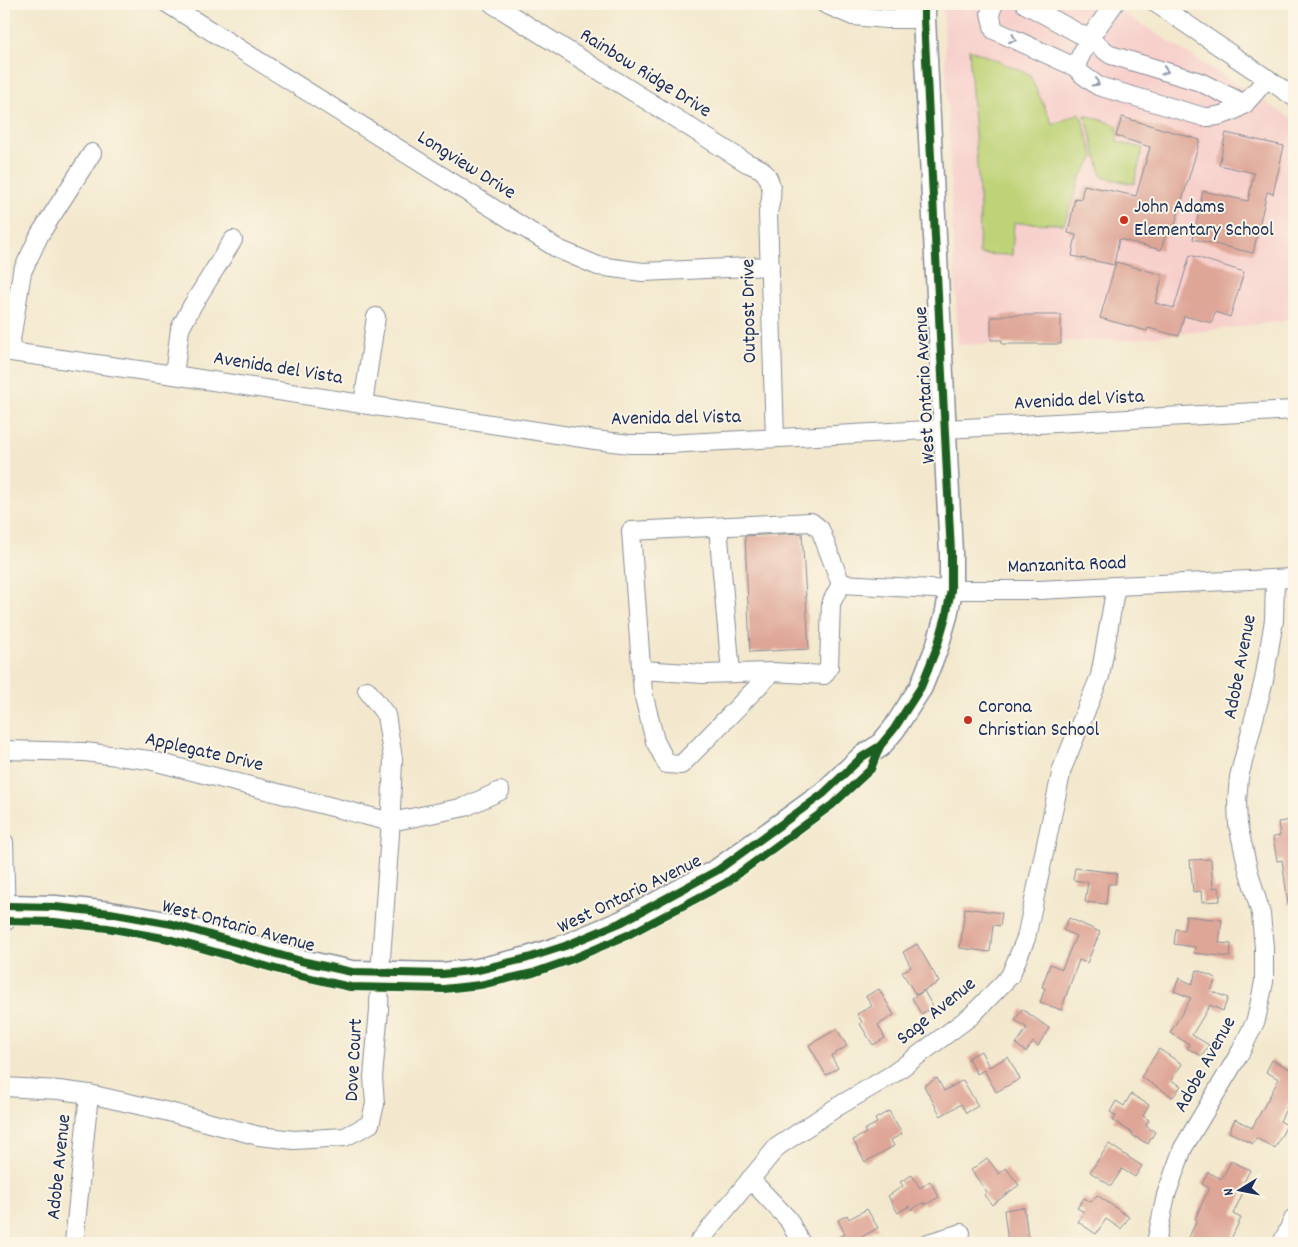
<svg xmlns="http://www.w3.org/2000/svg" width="1298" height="1247" font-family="Dekko,sans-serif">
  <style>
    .built { fill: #f7d0cc }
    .green { fill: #bed377; stroke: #6c816a }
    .building { fill: #dea697 }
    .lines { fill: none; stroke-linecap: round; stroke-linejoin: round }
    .minor-casing { stroke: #878c96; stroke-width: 20 }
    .major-casing { stroke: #878c96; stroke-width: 25 }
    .minor { stroke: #fff; stroke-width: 18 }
    .major { stroke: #fff; stroke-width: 22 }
    .cycleway-casing { stroke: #fcf5e5; stroke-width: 11 }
    .cycleway { stroke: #1b5e20; stroke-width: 8 }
    .oneway { stroke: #8d97ae }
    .poi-dot { fill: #c8321e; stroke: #fcf5e5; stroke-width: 2 }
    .labels { text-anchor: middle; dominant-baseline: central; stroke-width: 4; stroke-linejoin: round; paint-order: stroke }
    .street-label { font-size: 20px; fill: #1b2f5e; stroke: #fcf5e5 }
    .poi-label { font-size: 20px; fill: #1b2f5e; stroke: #fcf5e5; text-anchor: start }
  </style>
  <rect width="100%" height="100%" fill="#fcf5e5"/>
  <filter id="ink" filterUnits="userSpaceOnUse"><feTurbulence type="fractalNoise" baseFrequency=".02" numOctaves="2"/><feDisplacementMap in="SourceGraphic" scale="10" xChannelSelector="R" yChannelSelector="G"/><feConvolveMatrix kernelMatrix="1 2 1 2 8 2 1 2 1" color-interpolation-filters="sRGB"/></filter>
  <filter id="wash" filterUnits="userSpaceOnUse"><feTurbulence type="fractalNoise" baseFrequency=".0096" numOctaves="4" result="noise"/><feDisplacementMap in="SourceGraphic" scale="20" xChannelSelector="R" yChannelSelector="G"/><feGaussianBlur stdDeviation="1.12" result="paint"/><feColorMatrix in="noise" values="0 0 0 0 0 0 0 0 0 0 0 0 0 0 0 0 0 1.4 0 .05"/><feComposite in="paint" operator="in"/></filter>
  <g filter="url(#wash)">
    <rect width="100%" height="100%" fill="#f3e8cd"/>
    <polygon class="built" points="943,4 1109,4 1294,120 1294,320 1137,339 958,345"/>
    <g class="green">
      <polygon points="969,49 1029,74 1053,125 1080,113 1094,157 1080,178 1064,224 1014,223 1012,255 979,254 980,208"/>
      <polygon points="1085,115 1117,125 1117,142 1143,148 1134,184 1102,177"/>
    </g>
    <g id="blocks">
      <g class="building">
        <polygon points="1122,117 1200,140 1172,234 1166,233 1161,250 1119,239 1114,265 1072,256 1076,235 1068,233 1075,198 1081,199 1084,185 1136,196 1150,147 1116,136"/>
        <polygon points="1226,133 1284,146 1273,194 1267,192 1253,253 1193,239 1203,191 1248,201 1254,173 1219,165"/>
        <polygon points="1190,255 1244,272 1230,317 1215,312 1212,323 1184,316 1179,336 1148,328 1147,331 1100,318 1116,262 1163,275 1155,303 1174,308"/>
        <polygon points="1002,315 1061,315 1061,344 1002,344 1002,340 991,340 991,317 1002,317"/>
        <polygon points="802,533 809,649 750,652 745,536"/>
        <polygon points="1294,820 1294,848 1292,848 1294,860 1294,904 1288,904 1282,860 1277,861 1273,837 1280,836 1278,822"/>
        <polygon points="1211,859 1213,888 1219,887 1220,901 1202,902 1201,891 1193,892 1190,860"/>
        <polygon points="1075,868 1117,873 1115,884 1108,884 1106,904 1085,902 1088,882 1073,880"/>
        <polygon points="965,908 1002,913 1000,926 993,925 990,952 960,948"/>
        <polygon points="1186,916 1222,920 1219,943 1231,944 1230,957 1194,953 1195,947 1174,944 1176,929 1184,930"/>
        <polygon points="1069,918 1100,932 1087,963 1079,960 1061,1010 1040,1002 1045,988 1042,987 1050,964 1062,969 1076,936 1063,930"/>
        <polygon points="917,944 939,982 916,995 902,972 911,967 903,952"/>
        <polygon points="1197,970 1216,978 1211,991 1228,998 1223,1011 1210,1005 1192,1035 1209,1045 1202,1056 1187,1048 1189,1044 1170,1033 1191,998 1174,991 1179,978 1192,984"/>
        <polygon points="879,989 894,1015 878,1025 885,1038 873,1045 860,1024 862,1022 857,1014 872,1006 866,996"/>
        <polygon points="924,991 933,1007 921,1014 912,998"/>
        <polygon points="1022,1009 1049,1028 1038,1046 1033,1042 1026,1052 1016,1044 1027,1028 1015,1020"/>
        <polygon points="837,1029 847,1046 831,1056 838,1068 826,1075 809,1045"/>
        <polygon points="1159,1049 1182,1064 1171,1080 1181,1086 1173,1097 1141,1077"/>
        <polygon points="981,1051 989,1067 1008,1057 1020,1079 996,1092 984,1070 977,1074 968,1058"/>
        <polygon points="1272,1060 1294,1071 1294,1093 1280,1121 1287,1125 1275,1148 1256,1138 1253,1144 1229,1132 1235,1119 1252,1128 1279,1079 1266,1072"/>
        <polygon points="937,1078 944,1091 963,1080 978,1106 966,1113 961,1104 941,1116 924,1086"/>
        <polygon points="1131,1094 1149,1105 1143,1116 1149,1120 1146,1126 1155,1132 1148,1144 1132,1135 1133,1133 1113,1121 1116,1116 1110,1112 1116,1101 1124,1106"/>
        <polygon points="889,1111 902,1134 891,1140 894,1146 865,1162 853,1140 866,1133 864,1130 877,1123 875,1119"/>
        <polygon points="1109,1144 1142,1166 1135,1177 1122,1169 1111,1186 1090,1172"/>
        <polygon points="987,1158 999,1174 1006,1168 1019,1185 992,1205 984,1195 987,1192 971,1170"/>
        <polygon points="1231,1161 1250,1170 1244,1182 1247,1184 1233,1214 1241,1218 1229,1243 1198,1243 1188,1239 1197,1220 1195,1219 1209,1188 1202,1184 1208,1172 1222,1179"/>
        <polygon points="912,1175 920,1188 930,1181 939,1197 925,1205 924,1202 911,1210 909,1206 898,1213 888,1196 903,1186 900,1182"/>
        <polygon points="1097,1195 1129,1217 1121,1229 1106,1219 1096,1234 1078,1222 1084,1212 1077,1208 1084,1198 1091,1202"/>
        <polygon points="1024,1207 1029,1243 1008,1243 1004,1210"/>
        <polygon points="867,1209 878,1228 850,1243 827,1243 845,1234 838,1220 847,1215 849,1219"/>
      </g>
    </g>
  </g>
  <g filter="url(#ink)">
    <use href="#blocks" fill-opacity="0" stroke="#878c96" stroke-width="1"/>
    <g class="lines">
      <defs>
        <g id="minor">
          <polyline points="168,4 558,249 598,266 643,272 770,266"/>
          <path d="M493,4l254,159c5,2 11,4 15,7 13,12 10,28 6,42l7,226"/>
          <polyline points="825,4 853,16 887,19 924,19"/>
          <polyline points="994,4 990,13 994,30 1075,67"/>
          <polyline points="1025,4 1089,39 1111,55 1200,82 1245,104"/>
          <path d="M1114,4l-25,35 -14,28 8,8 15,11 106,31c13,1 31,-5 41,-14 8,-7 15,-17 22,-25"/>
          <polyline points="1157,4 1294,97"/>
          <polyline points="4,351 174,375 595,440 630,444 668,444 1294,410"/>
          <polyline points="9,352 22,272 40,234 92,153"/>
          <polyline points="174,375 180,329 192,306 233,240"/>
          <polyline points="363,404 376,317"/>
          <polygon points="811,522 820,529 841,584 831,603 829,667 824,675 772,672 681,765 667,764 655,741 643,693 631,531"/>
          <polyline points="718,527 731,673"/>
          <polyline points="841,584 951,590 1039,590 1116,586 1294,578"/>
          <polyline points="641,670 704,674 772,672"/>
          <polyline points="4,750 85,752 149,760 391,822 465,807 500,791"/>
          <polyline points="4,842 6,921"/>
          <polyline points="4,1087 59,1090 89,1094 169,1112 259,1136 294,1140 345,1137 370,1124 375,1104 373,1077 379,1010 380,972 390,834 393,759 386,715 367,690"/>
          <polyline points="750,1179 788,1219 801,1243"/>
          <polyline points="74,1243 89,1094"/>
          <polyline points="698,1243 777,1147 837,1107 893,1074 971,1016 1010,976 1026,938 1062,769 1100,676 1116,586"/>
          <polyline points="928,1243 961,1233"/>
          <polyline points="1156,1243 1166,1195 1183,1148 1241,1051 1256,1020 1264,982 1264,948 1261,914 1248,869 1238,825 1237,801 1239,777 1264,680 1274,620 1275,579"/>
          <polyline points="1282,1243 1294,1218"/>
        </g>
        <polyline id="major" points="4,906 55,907 110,913 172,924 301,961 352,972 443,974 478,970 528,958 565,946 622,922 718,870 823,794 862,757 880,746 894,729 921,687 937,647 946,616 951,590 951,553 924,19 924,4"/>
      </defs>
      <use href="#minor" class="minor-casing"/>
      <use href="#major" class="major-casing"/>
      <use href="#minor" class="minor"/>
      <use href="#major" class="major"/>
      <defs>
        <g id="cycleway">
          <polyline points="4,906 55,907 110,913 172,924 301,961 352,972 443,974 478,970 528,958 565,946 622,922 718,870 823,794 862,757 880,746 894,729 921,687 937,647 946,616 951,590 951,553 924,19 924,4"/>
          <polyline points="4,921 54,922 107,928 169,939 297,975 350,987 444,989 480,985 533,973 570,960 628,935 726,883 832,805 871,769 880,746"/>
        </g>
      </defs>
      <use href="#cycleway" class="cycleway-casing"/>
      <use href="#cycleway" class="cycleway"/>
    </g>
    <defs><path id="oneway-chevron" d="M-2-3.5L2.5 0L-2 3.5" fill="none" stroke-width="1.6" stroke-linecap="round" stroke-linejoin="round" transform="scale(1.25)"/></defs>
    <g class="oneway">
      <use href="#oneway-chevron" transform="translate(1013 39) rotate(24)"/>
      <use href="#oneway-chevron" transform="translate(1165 71) rotate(17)"/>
      <use href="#oneway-chevron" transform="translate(1096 83) rotate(30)"/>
    </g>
  </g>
  <g class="poi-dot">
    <circle cx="1124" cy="220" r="5"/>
    <circle cx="968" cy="720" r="5"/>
  </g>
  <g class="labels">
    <g class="street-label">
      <text transform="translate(645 74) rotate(32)">Rainbow Ridge Drive</text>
      <text transform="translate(466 166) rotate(32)">Longview Drive</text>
      <text transform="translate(750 311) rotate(-91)">Outpost Drive</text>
      <text transform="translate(278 369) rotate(9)">Avenida del Vista</text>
      <text transform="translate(926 385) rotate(-93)">West Ontario Avenue</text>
      <text transform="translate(1079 401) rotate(-3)">Avenida del Vista</text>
      <text transform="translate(676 419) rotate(-1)">Avenida del Vista</text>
      <text transform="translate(1067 566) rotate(-2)">Manzanita Road</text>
      <text transform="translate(1241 667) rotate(-79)">Adobe Avenue</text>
      <text transform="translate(204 753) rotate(13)">Applegate Drive</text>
      <text transform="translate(630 895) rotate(-26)">West Ontario Avenue</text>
      <text transform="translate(238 927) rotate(15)">West Ontario Avenue</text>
      <text transform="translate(937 1012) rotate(-39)">Sage Avenue</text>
      <text transform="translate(355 1060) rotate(-87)">Dove Court</text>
      <text transform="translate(1206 1065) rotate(-61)">Adobe Avenue</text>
      <text transform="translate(60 1167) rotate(-84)">Adobe Avenue</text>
    </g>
    <g class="poi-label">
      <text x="1134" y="208">John Adams<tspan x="1134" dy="23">Elementary School</tspan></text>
      <text x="978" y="708">Corona<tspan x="978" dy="23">Christian School</tspan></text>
    </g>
  </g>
  <rect width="1298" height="1247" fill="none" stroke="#fcf5e5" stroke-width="20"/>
  <g transform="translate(1240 1190) rotate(260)" stroke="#fcf5e5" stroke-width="4" paint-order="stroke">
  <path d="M0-4L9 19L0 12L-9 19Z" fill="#1b2f5e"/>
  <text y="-8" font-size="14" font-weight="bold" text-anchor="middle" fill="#1b2f5e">N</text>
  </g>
</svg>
